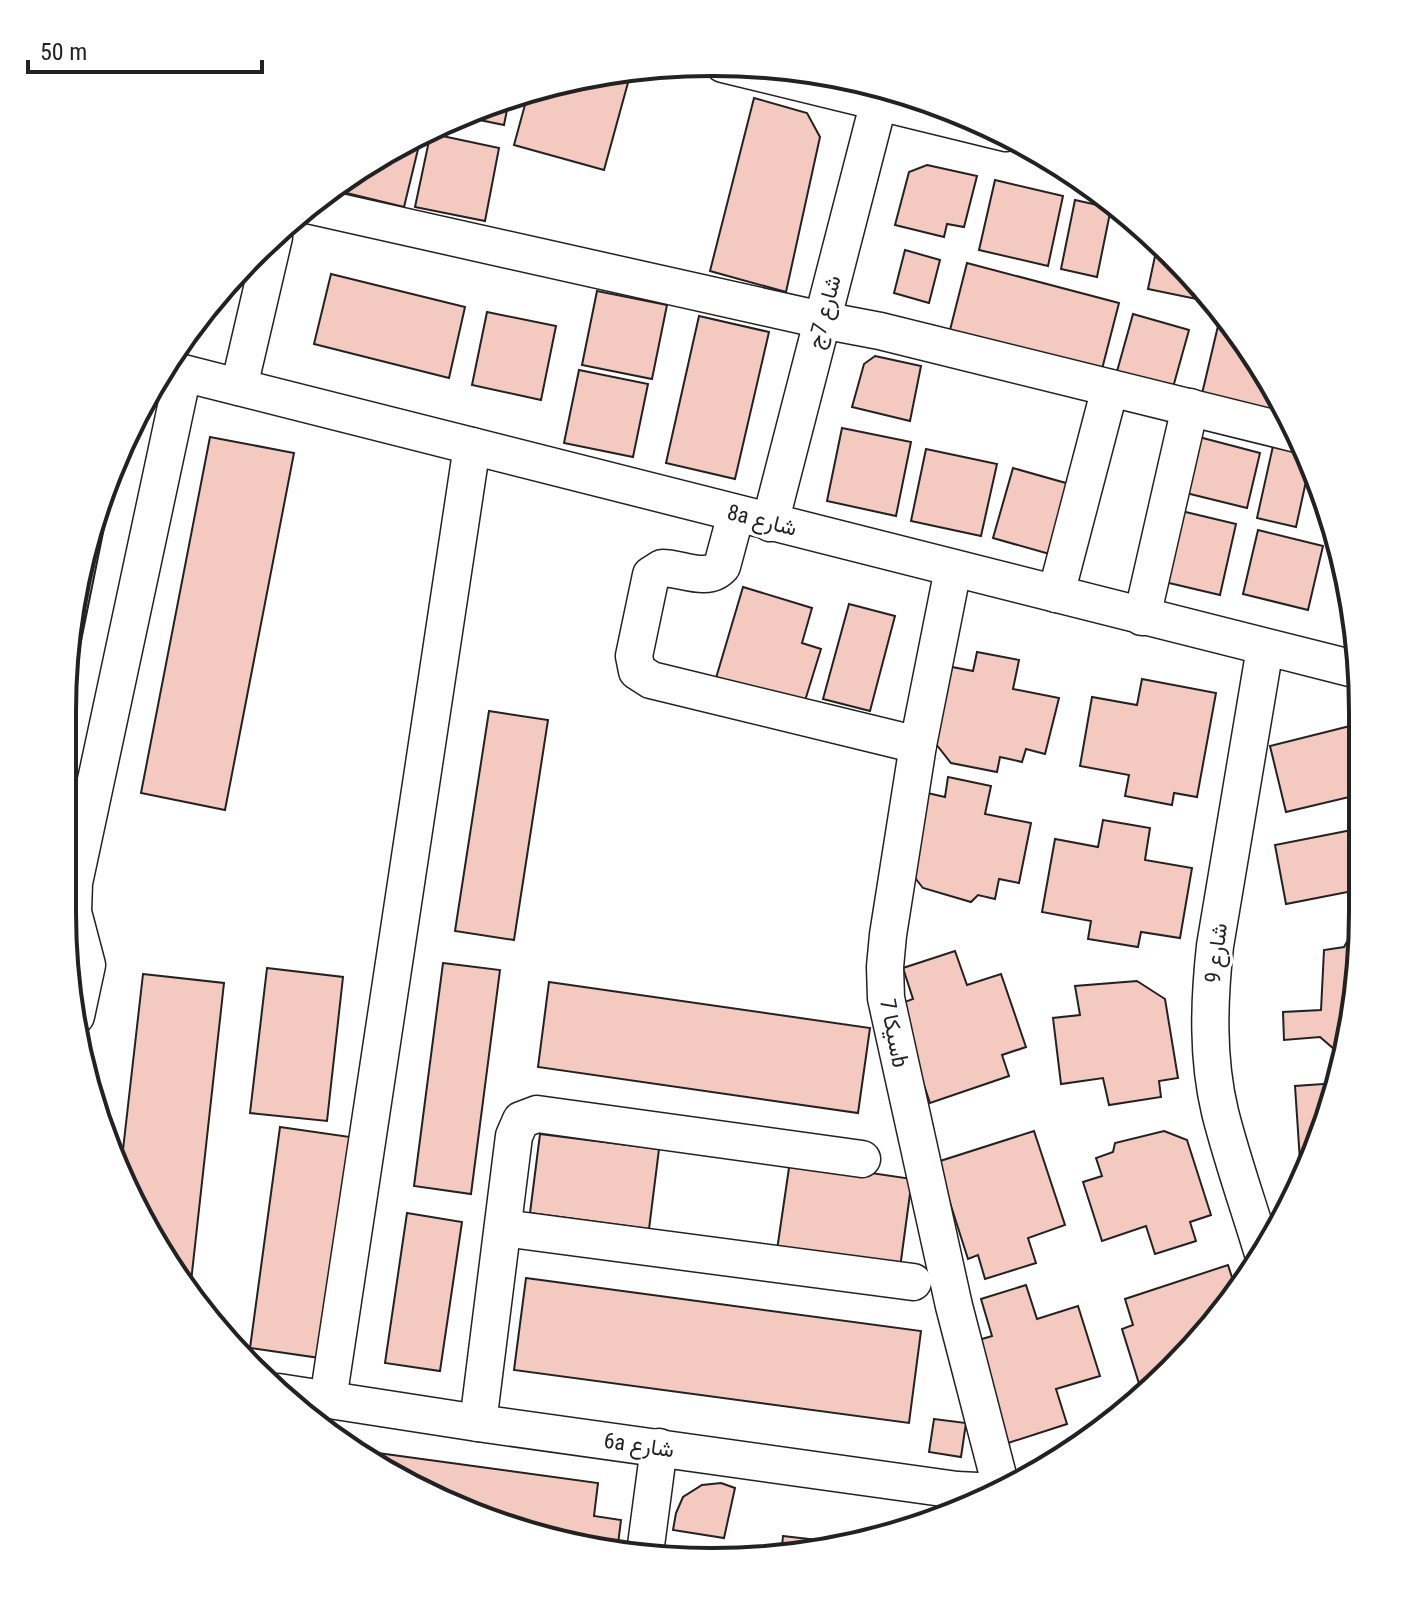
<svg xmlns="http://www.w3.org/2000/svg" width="1425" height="1624" font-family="'Roboto Condensed',Vazirmatn,sans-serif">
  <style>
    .building { fill: #f3c9c0; stroke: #222; stroke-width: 2 }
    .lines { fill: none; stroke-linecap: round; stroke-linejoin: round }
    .minor-casing { stroke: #222; stroke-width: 39 }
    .minor { stroke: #fff; stroke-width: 36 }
    .labels { text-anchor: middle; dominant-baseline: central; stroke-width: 6; stroke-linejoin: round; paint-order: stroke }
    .street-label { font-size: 22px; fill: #222; stroke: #fff }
    .rim { fill: none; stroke: #222; stroke-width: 4 }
  </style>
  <rect width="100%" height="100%" fill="#fff"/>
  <g class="building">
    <polygon points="607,73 629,79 604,170 514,145 529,90"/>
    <polygon points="510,95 504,125 465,117 504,96"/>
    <polygon points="754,98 807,113 820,137 786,292 710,271"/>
    <polygon points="433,134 499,148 485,221 415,207 430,136"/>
    <polygon points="420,141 404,207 330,189"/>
    <polygon points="927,165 977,176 964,227 947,224 944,237 895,225 909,172"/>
    <polygon points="995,180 1063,196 1048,266 979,250"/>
    <polygon points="1075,200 1111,208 1097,277 1061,269"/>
    <polygon points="1158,242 1202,284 1216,303 1148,289"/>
    <polygon points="905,250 940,260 929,303 894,293"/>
    <polygon points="967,263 1119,303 1101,373 949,334"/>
    <polygon points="331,274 465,307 449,378 314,344"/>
    <polygon points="597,291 667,305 652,379 582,365"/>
    <polygon points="487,312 556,326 541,400 472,385"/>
    <polygon points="1133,314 1189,330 1172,391 1116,375"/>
    <polygon points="699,316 769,332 735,479 666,463"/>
    <polygon points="1218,326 1234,329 1275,386 1269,414 1201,398"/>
    <polygon points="875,356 921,366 910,421 852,407 864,364"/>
    <polygon points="579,370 648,384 633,457 564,443"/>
    <polygon points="842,428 911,442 896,516 827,501"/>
    <polygon points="210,437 294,453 225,810 141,793"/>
    <polygon points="1199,437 1260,453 1247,508 1186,493"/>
    <polygon points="1273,446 1306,453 1310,463 1296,527 1257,518"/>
    <polygon points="926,449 997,464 981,536 911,521"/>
    <polygon points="1013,468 1080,487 1060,557 993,538"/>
    <polygon points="105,504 108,508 70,695 74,586"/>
    <polygon points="1169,508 1236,524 1220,595 1152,579"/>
    <polygon points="1258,530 1323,546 1308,610 1243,594"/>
    <polygon points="743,587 812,608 802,643 821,649 804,704 716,678"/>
    <polygon points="849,604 895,616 870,711 823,699"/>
    <polygon points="977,652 1019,660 1013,689 1059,698 1045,754 1026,749 1022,762 1000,757 997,772 951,763 936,744 952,667 973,671"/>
    <polygon points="1142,679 1216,693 1197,797 1174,793 1172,805 1125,796 1129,775 1080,766 1092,697 1137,705"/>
    <polygon points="489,711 548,720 514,940 455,931"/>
    <polygon points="1350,726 1362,775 1362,794 1286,812 1270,746"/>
    <polygon points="948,777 991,786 985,814 1031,823 1019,883 999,879 995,899 978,895 971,902 923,888 908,869 923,792 945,797"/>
    <polygon points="1103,820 1150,828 1145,860 1192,868 1180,938 1141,932 1138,947 1088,939 1091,921 1042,912 1055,839 1098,847"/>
    <polygon points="1362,828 1363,889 1286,904 1275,845"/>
    <polygon points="1363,914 1351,1034 1347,1035 1334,1049 1320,1037 1284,1040 1283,1012 1321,1010 1324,950 1344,947"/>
    <polygon points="955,951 967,985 1001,974 1026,1047 1002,1055 1009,1076 930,1103 897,1005 913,999 903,968"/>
    <polygon points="443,963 500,970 471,1194 414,1186"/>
    <polygon points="267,968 343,977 327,1121 250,1113"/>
    <polygon points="143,974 224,983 190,1291 129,1200 120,1176"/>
    <polygon points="1137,981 1165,999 1178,1078 1159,1081 1161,1097 1109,1105 1103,1078 1061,1084 1053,1018 1080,1015 1075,986"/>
    <polygon points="549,982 870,1028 858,1113 538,1067"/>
    <polygon points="1337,1083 1314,1160 1300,1161 1295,1086"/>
    <polygon points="280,1127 350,1137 320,1358 250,1348"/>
    <polygon points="1034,1131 1065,1225 1028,1238 1036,1263 985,1279 978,1255 968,1259 937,1162"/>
    <polygon points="1164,1131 1187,1140 1211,1215 1190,1222 1196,1241 1155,1254 1146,1226 1102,1241 1083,1182 1102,1176 1096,1158 1113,1152 1115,1143"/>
    <polygon points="540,1134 659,1149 649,1229 530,1213"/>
    <polygon points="790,1161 912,1179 900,1268 777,1250"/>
    <polygon points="407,1213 462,1222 440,1371 385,1363"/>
    <polygon points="1228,1265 1237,1293 1172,1372 1154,1386 1141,1390 1122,1329 1133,1325 1125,1299"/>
    <polygon points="526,1278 921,1331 909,1423 514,1370"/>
    <polygon points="1026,1285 1037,1319 1078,1306 1100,1376 1056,1389 1067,1424 1005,1444 972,1342 992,1336 981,1299"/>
    <polygon points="934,1419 966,1423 961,1457 929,1452"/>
    <polygon points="356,1450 598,1483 594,1516 621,1520 617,1552 586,1550 463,1512"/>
    <polygon points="721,1483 735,1488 724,1538 673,1530 676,1513 683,1497 702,1485"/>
    <polygon points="783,1536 844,1543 781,1556"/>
  </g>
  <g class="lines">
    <defs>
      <g id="minor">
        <polyline points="723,64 1006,133"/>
        <polyline points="308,205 822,320 880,331 1297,434"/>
        <polyline points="163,368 1362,671"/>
        <polyline points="239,387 274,237"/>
        <path d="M736,514l-14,52c-15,17 -40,2 -60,2l-11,7 -17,81 3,15 14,9 267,65"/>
        <polyline points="770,523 879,101"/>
        <polyline points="953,569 918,745 888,935 885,967 886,998 954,1306 1002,1491"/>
        <polyline points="1056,594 1110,388"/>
        <polyline points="1142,617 1190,407"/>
        <polyline points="76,1016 87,965 73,912 74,883 183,374"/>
        <polyline points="503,1228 913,1282"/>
        <path d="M1263,1254c-14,-47 -31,-94 -43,-142 -13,-54 -11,-111 -5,-166l50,-298"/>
        <polyline points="278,1392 478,1423 957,1490 999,1492"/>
        <polyline points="328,1400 472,446"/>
        <polyline points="478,1423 514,1136 521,1120 537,1114 862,1159"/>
        <polyline points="645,1553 659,1447"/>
      </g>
    </defs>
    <use href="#minor" class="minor-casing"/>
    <use href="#minor" class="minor"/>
  </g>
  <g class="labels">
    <g class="street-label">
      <text transform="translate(824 312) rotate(-75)">شارع 7ج</text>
      <text transform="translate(762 520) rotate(14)">8a شارع</text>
      <text transform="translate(1216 953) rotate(-83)">شارع 9</text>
      <text transform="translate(894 1033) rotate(79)">سيكا 7b</text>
      <text transform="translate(639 1445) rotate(8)">6a شارع</text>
    </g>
  </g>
  <path d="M0 0H1425V1624H0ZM712 76H713A636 636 0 0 1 1349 712V912A636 636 0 0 1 713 1548H712A636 636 0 0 1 76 912V712A636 636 0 0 1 712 76Z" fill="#fff" fill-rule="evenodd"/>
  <path class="rim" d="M712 76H713A636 636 0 0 1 1349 712V912A636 636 0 0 1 713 1548H712A636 636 0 0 1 76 912V712A636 636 0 0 1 712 76Z"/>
  <path d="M28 60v12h234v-12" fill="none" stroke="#222222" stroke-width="4"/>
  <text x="40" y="60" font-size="24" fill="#222222" stroke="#ffffff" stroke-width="6" paint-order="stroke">50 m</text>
</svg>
